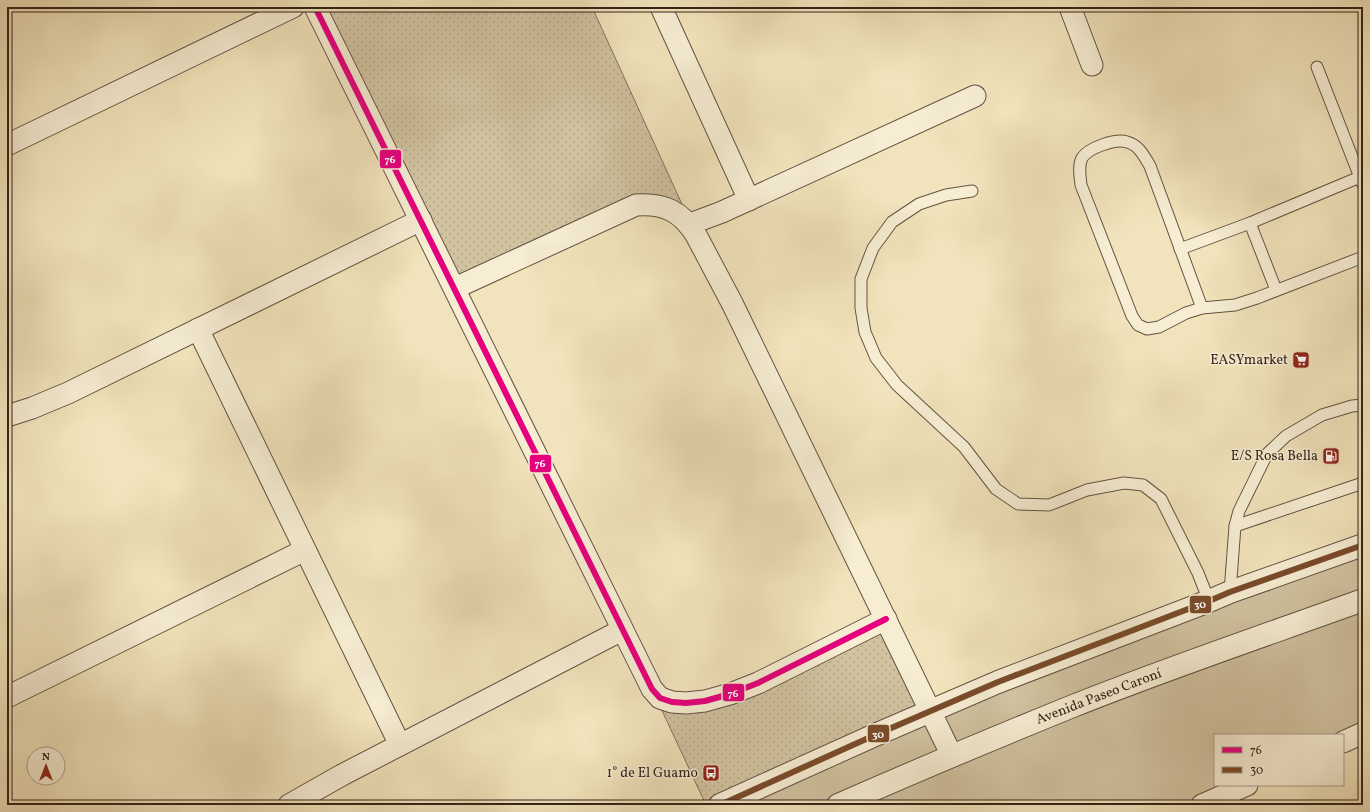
<svg xmlns="http://www.w3.org/2000/svg" width="1370" height="812" font-family="Vollkorn,serif">
  <style>
    .grass { fill: #d1c2a0; stroke: #82725d }
    .park { fill: url(#park-dots); stroke: #82725d }
    .lines { fill: none; stroke-linecap: round; stroke-linejoin: round }
    .service-casing { stroke: #635342; stroke-width: 13 }
    .minor-casing { stroke: #635342; stroke-width: 23 }
    .tertiary-casing { stroke: #635342; stroke-width: 24 }
    .service { stroke: #f6edd3; stroke-width: 11 }
    .minor { stroke: #f6edd3; stroke-width: 21 }
    .tertiary { stroke: #f6edd3; stroke-width: 22 }
    .bus-1-casing { stroke: #f6edd3; stroke-width: 9 }
    .bus-2-casing { stroke: #f6edd3; stroke-width: 9 }
    .bus-1 { stroke: #e5007d; stroke-width: 6 }
    .bus-2 { stroke: #7a4b2a; stroke-width: 6 }
    .labels { text-anchor: middle; dominant-baseline: central; stroke-width: 3; stroke-linejoin: round; paint-order: stroke }
    .poi-label { font-size: 14px; fill: #34231a; stroke: #f6edd3; text-anchor: end }
    .street-label { font-size: 14px; fill: #34231a; stroke: #f6edd3 }
    .line-badge { stroke: #f6edd3; stroke-width: 1.5 }
    .badge-label { font-size: 11px; text-anchor: middle; font-weight: bold; fill: #fff }
  </style>
  <defs>
    <pattern id="park-dots" width="8" height="8" patternUnits="userSpaceOnUse"><rect width="8" height="8" fill="#d1c2a0"/><path d="M2 2h.1M6 6h.1" fill="none" stroke="#b4a689" stroke-width="1.8" stroke-linecap="round"/></pattern>
  </defs>
  <rect width="100%" height="100%" fill="#f1e3bb"/>
  <filter id="stains"><feTurbulence type="fractalNoise" baseFrequency=".005" numOctaves="4"/><feColorMatrix values="0 0 0 0 .2 0 0 0 0 .09 0 0 0 0 .02 0 0 0 .5 -.17"/></filter>
  <radialGradient id="worn" r=".72"><stop offset=".6" stop-color="#630" stop-opacity="0"/><stop offset="1" stop-color="#630" stop-opacity=".3"/></radialGradient>
  <polygon class="grass" points="1363,545 1363,733 1343,735 1215,735 1215,785 1247,785 1202,805 720,805"/>
  <g class="park">
    <polygon points="315,7 592,7 696,235 658,205 455,288"/>
    <polygon points="886,619 930,711 720,805 706,805 652,689 686,703"/>
  </g>
  <g class="lines">
    <defs>
      <g id="service">
        <polyline points="1317,67 1363,185"/>
        <polyline points="972,191 946,195 919,204 892,222 873,248 861,279 861,308 865,332 876,358 897,385 964,447 996,489 1018,504 1049,505 1087,490 1124,483 1143,485 1161,499 1198,573 1209,601"/>
        <polyline points="1250,223 1276,290"/>
        <polyline points="1180,249 1250,223 1360,177"/>
        <path d="M1202,308l-52,-142c-6,-10 -11,-21 -23,-24 -11,-4 -39,6 -45,16 -4,8 -2,18 -1,27l51,131 6,9 9,4 12,-2 27,-14 16,-5 33,-3 22,-7 106,-41"/>
        <polyline points="1235,526 1363,483"/>
        <polyline points="1230,592 1235,526 1239,511 1267,454 1286,436 1322,415 1352,406 1363,405"/>
      </g>
      <g id="minor">
        <polyline points="315,7 652,689 660,698 672,702 686,703 705,701 730,694 758,683 886,619"/>
        <polyline points="661,7 749,200"/>
        <polyline points="1070,7 1092,65"/>
        <polyline points="7,145 293,7"/>
        <polyline points="690,224 722,212 975,96"/>
        <path d="M455,288l181,-83c28,-2 45,6 60,30l36,68 220,453"/>
        <polyline points="198,329 400,745"/>
        <polyline points="7,416 32,408 68,393 421,220"/>
        <polyline points="7,697 305,550"/>
        <polyline points="1343,742 1363,733"/>
        <polyline points="289,805 342,775 622,630"/>
        <polyline points="1202,805 1247,785"/>
      </g>
      <g id="tertiary">
        <polyline points="720,805 875,735 998,682 1209,601 1230,592 1363,545"/>
        <path d="M838,805c78,-34 156,-67 235,-99 95,-38 193,-71 290,-106"/>
      </g>
    </defs>
    <use href="#service" class="service-casing"/>
    <use href="#minor" class="minor-casing"/>
    <use href="#tertiary" class="tertiary-casing"/>
    <use href="#service" class="service"/>
    <use href="#minor" class="minor"/>
    <use href="#tertiary" class="tertiary"/>
    <defs>
      <polyline id="bus-1" points="315,7 652,689 660,698 672,702 686,703 705,701 730,694 758,683 886,619"/>
      <polyline id="bus-2" points="720,805 875,735 998,682 1209,601 1230,592 1363,545"/>
    </defs>
    <use href="#bus-1" class="bus-1-casing"/>
    <use href="#bus-2" class="bus-2-casing"/>
    <use href="#bus-1" class="bus-1"/>
    <use href="#bus-2" class="bus-2"/>
  </g>
  <defs>
    <symbol id="supermarket-square" viewBox="-11 -11 22 22"><rect x="-9" y="-9" width="18" height="18" rx="4" fill="#8f2418" stroke="#f6edd3"/><path d="M-6-5.5h2.5l.6 2H6L4.5 2H-2.5L-4.4-4H-6ZM-1.5 3.2a1.3 1.3 0 1 0 .1 0ZM3 3.2a1.3 1.3 0 1 0 .1 0Z" fill="#fff"/></symbol>
    <symbol id="fuel-square" viewBox="-11 -11 22 22"><rect x="-9" y="-9" width="18" height="18" rx="4" fill="#8f2418" stroke="#f6edd3"/><path d="M-5.5-6h7V0h2V4h1.3V-2.5L3-4.5l.8-.8L6-3V5H2.5V1h-1V6h-7ZM-4.2-4.7v3.2H.2V-4.7Z" fill="#fff"/></symbol>
    <symbol id="bus-square" viewBox="-11 -11 22 22"><rect x="-9" y="-9" width="18" height="18" rx="4" fill="#8f2418" stroke="#f6edd3"/><path d="M-5-6H5V4H4V6H2V4H-2V6H-4V4H-5ZM-3.5-4V0h7V-4ZM-3.5 1.2v1.5H-2V1.2ZM2 1.2v1.5H3.5V1.2Z" fill="#fff"/></symbol>
  </defs>
  <g fill-rule="evenodd">
    <use href="#supermarket-square" x="1291" y="350" width="20" height="20"/>
    <use href="#fuel-square" x="1321" y="446" width="20" height="20"/>
    <use href="#bus-square" x="701" y="763" width="20" height="20"/>
  </g>
  <g class="labels">
    <g class="poi-label">
      <text x="1288" y="360">EASYmarket</text>
      <text x="1318" y="456">E/S Rosa Bella</text>
      <text x="698" y="773">1° de El Guamo</text>
    </g>
    <g class="street-label">
      <text transform="translate(1099 697) rotate(-21)">Avenida Paseo Caroní</text>
    </g>
  </g>
  <g class="line-badge">
    <rect x="379" y="149" width="23" height="20" rx="4" fill="#e5007d"/>
    <rect x="529" y="454" width="23" height="19" rx="4" fill="#e5007d"/>
    <rect x="1189" y="595" width="23" height="19" rx="4" fill="#7a4b2a"/>
    <rect x="722" y="683" width="23" height="19" rx="4" fill="#e5007d"/>
    <rect x="867" y="724" width="23" height="19" rx="4" fill="#7a4b2a"/>
  </g>
  <g class="badge-label">
    <text x="390" y="163">76</text>
    <text x="540" y="467">76</text>
    <text x="1200" y="608">30</text>
    <text x="733" y="697">76</text>
    <text x="878" y="738">30</text>
  </g>
  <rect width="1370" height="812" fill="none" stroke="#f1e3bb" stroke-width="24"/>
  <rect x="8" y="8" width="1354" height="796" fill="none" stroke="#34231a" stroke-width="2"/>
  <rect x="12" y="12" width="1346" height="788" fill="none" stroke="#34231a"/>
  <rect x="1214" y="734" width="130" height="52" fill="#f6edd3" stroke="#a89c89"/>
  <rect x="1222" y="747" width="20" height="6" fill="#e5007d" stroke="#a89c89"/>
  <text x="1250" y="754" font-size="12" fill="#34231a">76</text>
  <rect x="1222" y="767" width="20" height="6" fill="#7a4b2a" stroke="#a89c89"/>
  <text x="1250" y="774" font-size="12" fill="#34231a">30</text>
  <g transform="translate(46 766)"><circle r="19" fill="#f6edd3" stroke="#a89c89"/>
  <path d="M0-3L7 15L0 10L-7 15Z" fill="#8f2418"/>
  <text y="-6" font-size="11" font-weight="bold" text-anchor="middle" fill="#34231a">N</text>
  </g>
  <rect width="100%" height="100%" filter="url(#stains)"/>
  <rect width="100%" height="100%" fill="url(#worn)"/>
</svg>
